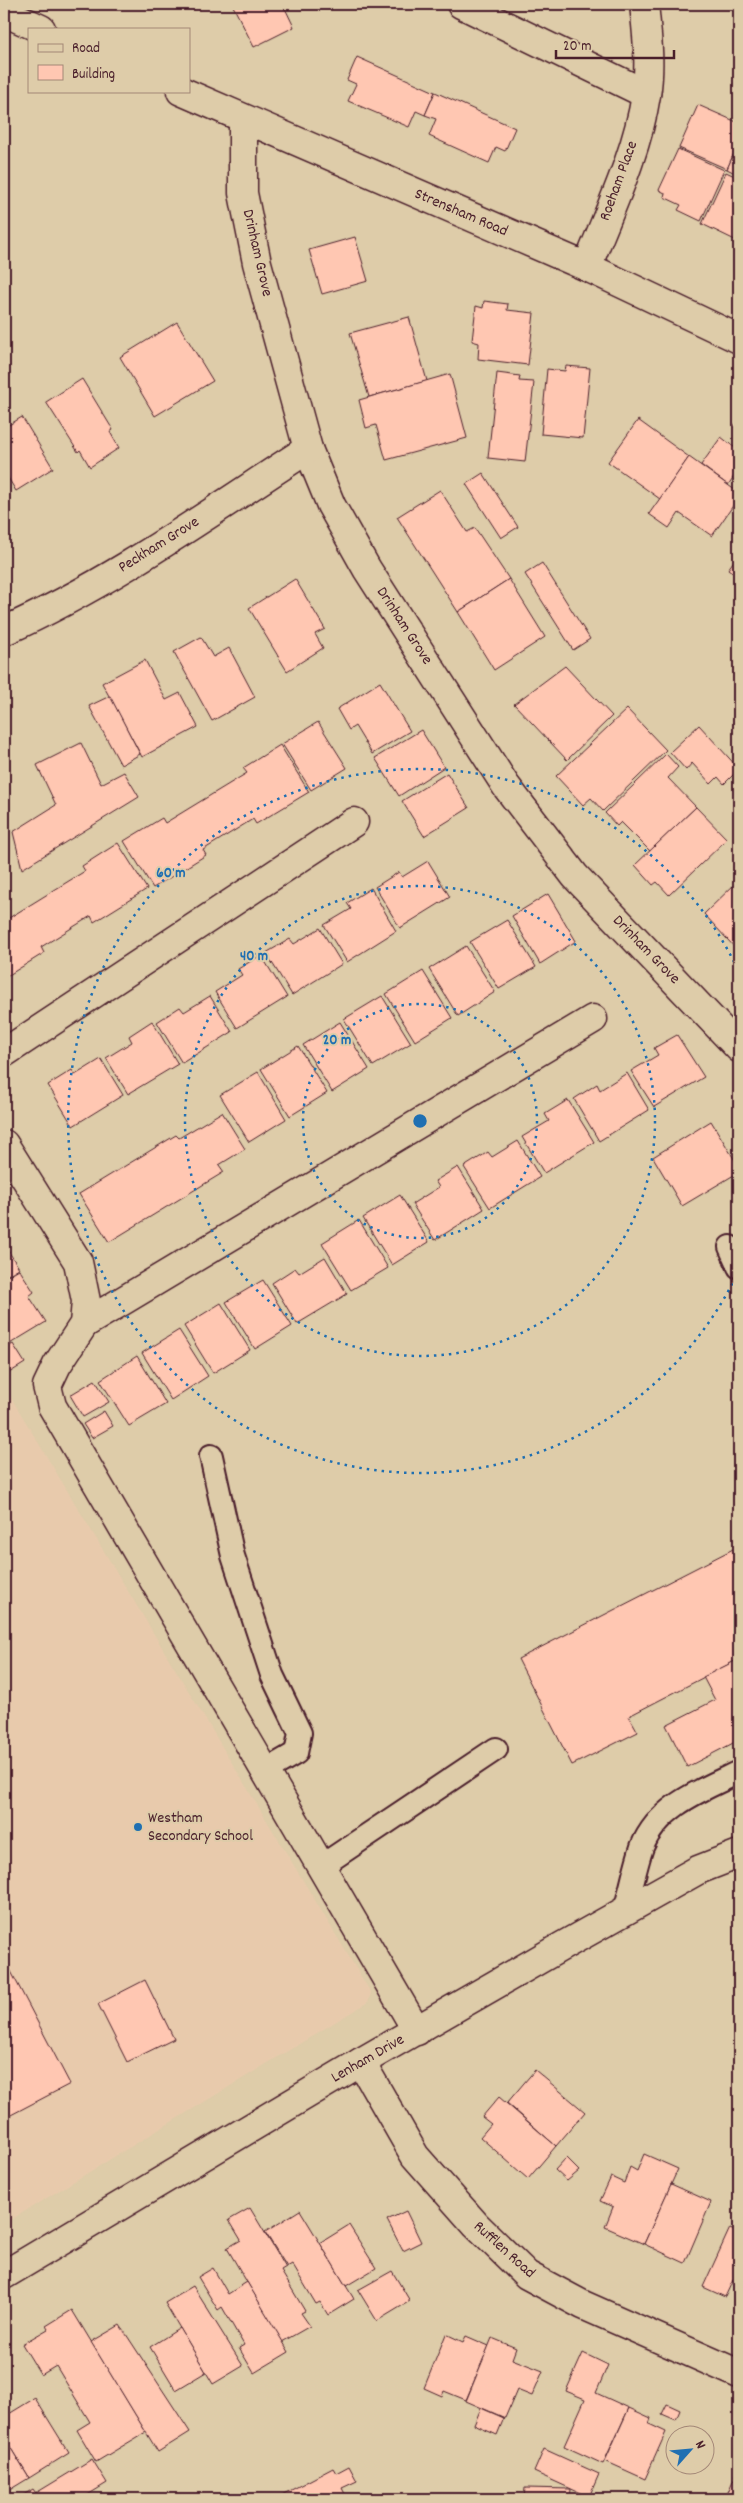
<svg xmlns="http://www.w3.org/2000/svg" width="743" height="2503" font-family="Dekko,sans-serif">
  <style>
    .built { fill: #e8caac }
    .building { fill: #ffc7b2; stroke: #4a1f2b }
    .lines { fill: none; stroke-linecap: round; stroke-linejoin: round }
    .service-casing { stroke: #4a1f2b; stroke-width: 26 }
    .minor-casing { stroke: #4a1f2b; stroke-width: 31 }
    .tertiary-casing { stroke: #4a1f2b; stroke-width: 31 }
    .service { stroke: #decca9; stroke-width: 22 }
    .minor { stroke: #decca9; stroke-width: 28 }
    .tertiary { stroke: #decca9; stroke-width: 28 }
    .ring { fill: none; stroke: #1f6fb2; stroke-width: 2.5; stroke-dasharray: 2.5 5 }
    .poi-dot { fill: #1f6fb2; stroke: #decca9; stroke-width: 2 }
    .labels { text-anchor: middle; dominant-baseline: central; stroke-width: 4; stroke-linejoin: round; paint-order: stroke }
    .street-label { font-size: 16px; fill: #4a1f2b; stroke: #decca9 }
    .poi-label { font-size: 16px; fill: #4a1f2b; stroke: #decca9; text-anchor: start }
    .centre { fill: #1f6fb2; stroke: #decca9; stroke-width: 2.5 }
    .ring-label { font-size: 15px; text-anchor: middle; font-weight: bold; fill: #1f6fb2; stroke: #decca9; stroke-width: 4; stroke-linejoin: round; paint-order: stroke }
  </style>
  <rect width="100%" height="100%" fill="#decca9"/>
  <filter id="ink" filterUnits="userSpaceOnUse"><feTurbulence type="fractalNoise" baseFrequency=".02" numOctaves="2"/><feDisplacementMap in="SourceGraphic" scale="10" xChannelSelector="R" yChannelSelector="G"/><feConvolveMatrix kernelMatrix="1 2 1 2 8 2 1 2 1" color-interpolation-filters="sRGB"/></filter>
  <g filter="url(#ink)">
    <polygon class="built" points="4,1386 371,1993 368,2002 4,2224"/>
    <g class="building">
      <polygon points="232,4 283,4 294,27 254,47"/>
      <polygon points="357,57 435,92 425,115 416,111 409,127 348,101 356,84 347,80"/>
      <polygon points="435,92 515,128 505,151 496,147 489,163 429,136 436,119 425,115"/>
      <polygon points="698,105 739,123 739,142 727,169 679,148"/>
      <polygon points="739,142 739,175 727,169"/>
      <polygon points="678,149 724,170 701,221 678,210 681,205 664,197 665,193 659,190"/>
      <polygon points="726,172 739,178 739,231 735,240 702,224"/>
      <polygon points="355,237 368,281 322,294 309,250"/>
      <polygon points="484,301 508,304 507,310 534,313 528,365 478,359 479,343 472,341 476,306 483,308"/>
      <polygon points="409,317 427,381 369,397 350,333"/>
      <polygon points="177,322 213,381 155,416 120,357"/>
      <polygon points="566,366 590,368 583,438 541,434 547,369 565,371"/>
      <polygon points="497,373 520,376 519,381 534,382 525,462 488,458"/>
      <polygon points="450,374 467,438 386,460 376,425 366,428 359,400"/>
      <polygon points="82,379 113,430 110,432 119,448 90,467 80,450 78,452 46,402"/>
      <polygon points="22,417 53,468 16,491 4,471 4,428"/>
      <polygon points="739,419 739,429 734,426"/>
      <polygon points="638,420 689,457 660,499 608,462"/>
      <polygon points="721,437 739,451 739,469 728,485 701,465"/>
      <polygon points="689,457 739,493 739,497 712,536 679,513 669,528 649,514"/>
      <polygon points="483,473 518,527 501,538 466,484"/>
      <polygon points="440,490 467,532 475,528 509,579 458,612 397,517"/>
      <polygon points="739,554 739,577 728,569"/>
      <polygon points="542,563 590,639 573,650 525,574"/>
      <polygon points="295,579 325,629 315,634 323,648 287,671 249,608"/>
      <polygon points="509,579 545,637 494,670 458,612"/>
      <polygon points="201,637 213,657 229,648 255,697 212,721 174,652"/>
      <polygon points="145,660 166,700 180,693 198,727 142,757 102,683"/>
      <polygon points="565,666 612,716 567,760 514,704"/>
      <polygon points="380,682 410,731 372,754 355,726 349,730 337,709"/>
      <polygon points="110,696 140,754 121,765 89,706"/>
      <polygon points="627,709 666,750 603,811 591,798 583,805 556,776"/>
      <polygon points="318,722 347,768 311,790 282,744"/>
      <polygon points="699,725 739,769 724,784 718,777 711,784 692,763 686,770 670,752"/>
      <polygon points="421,730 444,767 399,796 375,758"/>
      <polygon points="81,743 101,784 124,772 139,797 22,869 13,832 56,805 37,765"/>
      <polygon points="280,745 309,792 256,824 253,819 203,850 206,855 153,888 124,841 162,818 165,823 247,773 243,768"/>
      <polygon points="666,754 678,767 668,778 696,807 650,851 621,822 617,826 605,813"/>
      <polygon points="447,773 469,808 424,836 402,801"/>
      <polygon points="696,807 727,839 669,895 657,882 653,885 635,865"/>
      <polygon points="118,843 147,889 94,922 91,916 41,947 44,953 4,978 4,921 85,871 82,866"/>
      <polygon points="428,861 450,897 400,928 375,887 399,872 402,877"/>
      <polygon points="739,880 739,952 704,914"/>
      <polygon points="371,888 396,931 347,962 324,925 351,909 347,903"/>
      <polygon points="548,894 576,941 540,964 512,916"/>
      <polygon points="507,920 536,967 499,989 470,942"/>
      <polygon points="320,928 342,964 292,995 266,953 290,939 294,944"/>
      <polygon points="466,946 495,992 458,1016 429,969"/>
      <polygon points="261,955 287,997 237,1028 215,992 242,975 238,969"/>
      <polygon points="423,971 452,1018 415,1041 386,994"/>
      <polygon points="210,996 232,1032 182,1063 157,1022 180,1007 184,1012"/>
      <polygon points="382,996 411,1043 373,1066 344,1019"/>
      <polygon points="152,1021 178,1064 128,1094 106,1058 132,1042 129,1036"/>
      <polygon points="340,1022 369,1069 332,1092 303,1045"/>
      <polygon points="677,1035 704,1077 654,1107 631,1071 658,1055 654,1048"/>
      <polygon points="298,1046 327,1093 290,1116 261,1069"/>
      <polygon points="101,1059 123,1095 73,1126 48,1085 72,1070 75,1075"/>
      <polygon points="258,1072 286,1119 249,1142 220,1095"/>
      <polygon points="627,1073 649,1110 599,1141 574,1099 597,1084 600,1090"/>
      <polygon points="568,1100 594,1142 544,1173 522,1137 549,1121 545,1114"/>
      <polygon points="222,1112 245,1149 219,1165 224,1172 109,1242 79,1194 176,1135 179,1138"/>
      <polygon points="711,1121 739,1167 739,1172 682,1206 653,1157"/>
      <polygon points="518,1141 540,1177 490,1208 464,1167 488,1152 492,1157"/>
      <polygon points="458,1167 484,1209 435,1240 412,1204 439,1187 435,1181"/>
      <polygon points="400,1195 429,1242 392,1265 363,1218"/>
      <polygon points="359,1220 388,1268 351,1290 322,1243"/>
      <polygon points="4,1244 19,1268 4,1277"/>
      <polygon points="325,1257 347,1294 297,1324 272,1283 295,1268 299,1273"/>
      <polygon points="19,1269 34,1292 29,1296 46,1322 8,1345 4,1338 4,1278"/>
      <polygon points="263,1280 292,1326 255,1349 226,1302"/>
      <polygon points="221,1303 250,1350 213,1373 184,1326"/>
      <polygon points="179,1330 208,1376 171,1400 142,1353"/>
      <polygon points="13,1344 25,1363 4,1376 4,1349"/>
      <polygon points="137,1356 166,1404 129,1426 100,1380"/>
      <polygon points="95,1380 109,1402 83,1417 70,1395"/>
      <polygon points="104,1411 113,1426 92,1438 83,1424"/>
      <polygon points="739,1546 739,1659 629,1716 638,1732 572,1765 518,1659"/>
      <polygon points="739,1659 739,1740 687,1767 666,1725 715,1700 703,1677"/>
      <polygon points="4,1958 70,2084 7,2117 4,2112"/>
      <polygon points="145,1980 174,2039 127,2062 98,2004"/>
      <polygon points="535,2070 585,2112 556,2146 507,2103"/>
      <polygon points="499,2097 556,2146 528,2179 480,2137 491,2124 482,2117"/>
      <polygon points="644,2154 678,2169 644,2244 605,2227 613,2207 600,2201 611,2177 624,2183 630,2167 637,2171"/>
      <polygon points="566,2158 579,2171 567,2181 555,2170"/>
      <polygon points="671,2184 711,2202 685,2263 644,2244"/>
      <polygon points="250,2208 286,2268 281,2271 305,2311 301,2313 310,2326 282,2342 227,2248 241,2240 229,2220"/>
      <polygon points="300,2210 354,2299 328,2315 320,2302 316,2304 292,2264 287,2267 265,2232"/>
      <polygon points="406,2211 421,2242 403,2251 387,2220"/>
      <polygon points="349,2225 376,2268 346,2286 320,2243"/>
      <polygon points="730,2228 739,2232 739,2283 733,2280 725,2297 703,2287"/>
      <polygon points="213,2268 228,2294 247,2282 289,2352 254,2373 239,2348 244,2345 222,2307 218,2310 198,2277"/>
      <polygon points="392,2271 410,2301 377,2321 358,2290"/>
      <polygon points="193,2286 243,2366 213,2384 165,2303"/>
      <polygon points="72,2310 146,2432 96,2462 77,2430 90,2422 56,2366 41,2375 22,2344 48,2329 46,2326"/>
      <polygon points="120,2325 190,2432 158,2452 91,2342"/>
      <polygon points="180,2328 206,2372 176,2390 150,2347"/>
      <polygon points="446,2334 463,2342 466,2336 489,2346 466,2400 444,2391 442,2396 424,2388"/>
      <polygon points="492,2338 516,2348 512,2359 543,2371 532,2396 517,2390 505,2418 466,2401"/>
      <polygon points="583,2353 608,2365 596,2393 629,2408 603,2464 564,2446 585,2399 566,2391"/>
      <polygon points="35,2398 69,2453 29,2478 4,2437 4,2417"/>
      <polygon points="667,2404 680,2410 676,2420 662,2414"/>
      <polygon points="481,2408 504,2418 497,2435 474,2425"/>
      <polygon points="629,2408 651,2418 649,2424 666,2432 645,2479 605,2461"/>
      <polygon points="4,2437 29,2478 6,2492 10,2499 4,2499"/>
      <polygon points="544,2449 599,2474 589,2497 534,2472"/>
      <polygon points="92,2459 107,2483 81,2499 40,2499 36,2493"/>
      <polygon points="349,2466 357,2481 342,2488 345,2494 335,2499 279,2499 278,2497 333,2468 336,2473"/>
      <polygon points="739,2467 739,2499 725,2499"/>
      <polygon points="525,2488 571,2489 570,2499 524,2499"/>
      <polygon points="33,2489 40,2499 17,2499"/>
      <polygon points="698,2494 710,2499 695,2499"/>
    </g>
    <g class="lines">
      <defs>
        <g id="service">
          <polyline points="730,1247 739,1267"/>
          <polyline points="211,1456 233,1556 272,1675 300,1733 296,1753 265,1771"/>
          <polyline points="320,1867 496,1749"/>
          <path d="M625,1910c6,-20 10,-43 17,-63 17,-42 60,-57 97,-75"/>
        </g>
        <g id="minor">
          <polyline points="461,4 646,94"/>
          <polyline points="4,12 41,29"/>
          <polyline points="181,91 587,267 739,339"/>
          <polyline points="243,119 243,193 257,263 308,449 331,505 367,569 506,786 575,876 739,1048"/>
          <path d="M587,267c22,-56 50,-113 59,-172 5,-30 1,-61 -2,-91"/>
          <path d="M4,631c108,-48 205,-118 304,-182"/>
          <polyline points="4,1053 354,822"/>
          <polyline points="4,1144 78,1262 86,1301 84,1324 57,1365 47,1386 52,1406 417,2031"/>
          <polyline points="84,1324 593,1019"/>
          <polyline points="361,2062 415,2156 476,2225 527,2275 583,2305 739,2374"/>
        </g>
        <polyline id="tertiary" points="4,2275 361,2062 559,1948 698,1870 739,1854"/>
      </defs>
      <use href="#service" class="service-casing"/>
      <use href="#minor" class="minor-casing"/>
      <use href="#tertiary" class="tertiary-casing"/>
      <use href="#service" class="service"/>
      <use href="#minor" class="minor"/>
      <use href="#tertiary" class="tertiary"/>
    </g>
  </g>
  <g class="ring">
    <circle cx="420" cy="1121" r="117"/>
    <circle cx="420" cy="1121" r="235"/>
    <path d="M739 1270A352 352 0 1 1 739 972"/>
  </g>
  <circle class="poi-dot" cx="138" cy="1827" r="5"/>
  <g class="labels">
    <g class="street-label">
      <text transform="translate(619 181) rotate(-70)">Roeham Place</text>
      <text transform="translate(461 213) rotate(23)">Strensham Road</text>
      <text transform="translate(257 253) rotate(77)">Drinham Grove</text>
      <text transform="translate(159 545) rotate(-32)">Peckham Grove</text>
      <text transform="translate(404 626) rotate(57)">Drinham Grove</text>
      <text transform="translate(646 950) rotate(46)">Drinham Grove</text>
      <text transform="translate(368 2059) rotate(-30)">Lenham Drive</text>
      <text transform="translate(504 2250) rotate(42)">Rufflen Road</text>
    </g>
    <g class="poi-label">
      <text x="148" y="1818">Westham<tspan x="148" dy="18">Secondary School</tspan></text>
    </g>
  </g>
  <circle cx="420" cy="1121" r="8" class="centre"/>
  <g class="ring-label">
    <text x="171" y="877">60 m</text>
    <text x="254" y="960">40 m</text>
    <text x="337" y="1044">20 m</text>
  </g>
  <rect width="743" height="2503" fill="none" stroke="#decca9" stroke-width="20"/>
  <rect x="10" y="10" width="723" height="2483" fill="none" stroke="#4a1f2b" stroke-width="2" filter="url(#ink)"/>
  <rect x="28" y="28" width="162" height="65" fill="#decca9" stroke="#a38777"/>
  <rect x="38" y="44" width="25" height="8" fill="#decca9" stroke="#a38777"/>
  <text x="72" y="52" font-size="15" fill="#4a1f2b">Road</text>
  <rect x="38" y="65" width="25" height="15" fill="#ffc7b2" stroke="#a38777"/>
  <text x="72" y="78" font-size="15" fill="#4a1f2b">Building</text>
  <g transform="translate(690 2450) rotate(63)"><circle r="24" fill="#decca9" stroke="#a38777"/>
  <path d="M0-4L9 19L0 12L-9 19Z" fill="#1f6fb2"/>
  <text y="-8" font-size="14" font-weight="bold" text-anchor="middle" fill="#4a1f2b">N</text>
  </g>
  <path d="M556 50v8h118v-8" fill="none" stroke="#4a1f2b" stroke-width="2.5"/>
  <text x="563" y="50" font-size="15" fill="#4a1f2b" stroke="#decca9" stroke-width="4" paint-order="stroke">20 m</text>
</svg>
